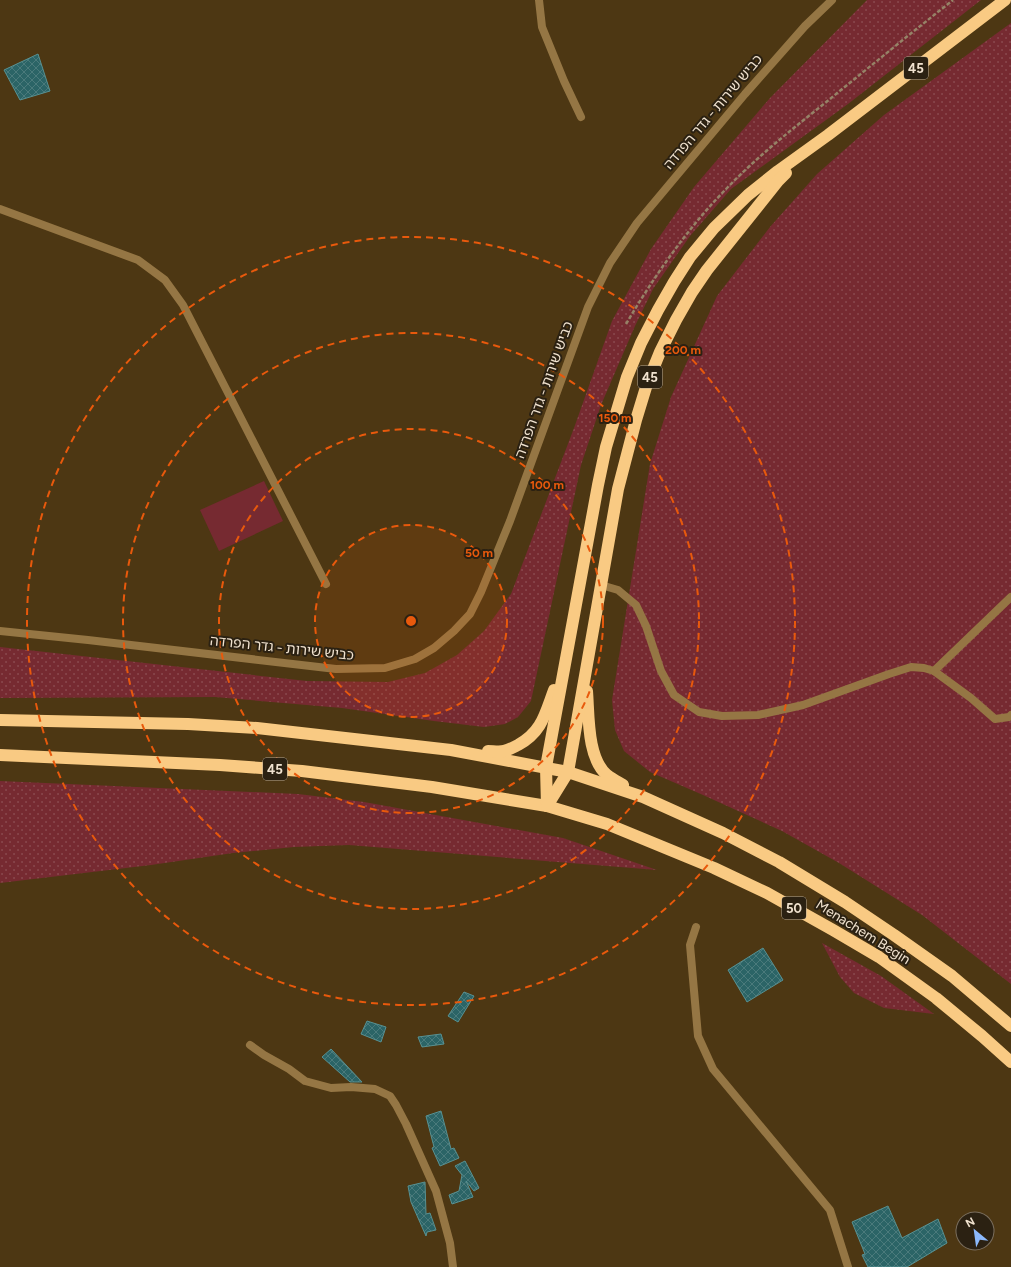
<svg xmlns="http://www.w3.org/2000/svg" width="1011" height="1267" font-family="Figtree,'Noto Sans Hebrew',sans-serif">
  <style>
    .grass { fill: url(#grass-dots) }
    .park { fill: #762a31 }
    .building { fill: url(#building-cross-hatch); stroke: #589192 }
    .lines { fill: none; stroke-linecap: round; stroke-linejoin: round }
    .path { stroke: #968367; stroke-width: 2.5; stroke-dasharray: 4 2; stroke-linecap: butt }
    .lane { stroke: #957644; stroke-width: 8 }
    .street { stroke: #957644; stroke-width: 8 }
    .highway { stroke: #f9ca83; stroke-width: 12 }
    .ring { fill: none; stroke: #e8590c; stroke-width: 2; stroke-dasharray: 7 5 }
    .labels { text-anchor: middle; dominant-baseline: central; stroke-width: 4; stroke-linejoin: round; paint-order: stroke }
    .shield { fill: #2b2112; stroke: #b5a896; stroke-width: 1 }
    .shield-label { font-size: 13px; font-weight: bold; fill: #f0e2cf }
    .street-label { font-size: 14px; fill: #f0e2cf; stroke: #2b2112 }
    .centre { fill: #e8590c; stroke: #2b2112; stroke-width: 2 }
    .ring-label { font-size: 12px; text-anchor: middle; font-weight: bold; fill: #e8590c; stroke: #2b2112; stroke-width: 4; stroke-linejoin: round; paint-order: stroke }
  </style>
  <defs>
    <pattern id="grass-dots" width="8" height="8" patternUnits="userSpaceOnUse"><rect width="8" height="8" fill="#762a31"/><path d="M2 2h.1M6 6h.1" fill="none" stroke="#8a494e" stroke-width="1.8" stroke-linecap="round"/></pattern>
    <pattern id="building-cross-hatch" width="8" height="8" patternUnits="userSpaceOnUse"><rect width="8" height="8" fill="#2b6466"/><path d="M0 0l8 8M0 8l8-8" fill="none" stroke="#4a7a7b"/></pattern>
  </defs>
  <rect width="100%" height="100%" fill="#4d3713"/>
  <g class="grass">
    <polygon points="867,0 981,0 848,104 731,189 690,236 653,289 635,326 601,405 581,465 531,701 518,717 505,724 484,727 434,721 342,708 215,697 0,698 0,647 307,681 388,682 425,673 457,655 484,631 511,594 574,428 612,321 651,249 694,187 770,98"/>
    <polygon points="1011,23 1011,984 922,915 839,863 782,831 703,795 650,772 624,751 615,730 612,700 650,464 671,397 717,296 770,227 817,174 884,115"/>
    <polygon points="0,781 298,794 364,802 563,838 657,870 349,845 294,847 233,853 151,865 0,883"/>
    <polygon points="822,943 881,976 934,1014 884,1008 854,993 840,977"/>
  </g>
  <polygon class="park" points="264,481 283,521 219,551 200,510"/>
  <g class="building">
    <polygon points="38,54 50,91 20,100 4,70"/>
    <polygon points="763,948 783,980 747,1002 728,970"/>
    <polygon points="464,992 474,996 458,1022 448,1016"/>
    <polygon points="367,1021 386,1027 381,1042 361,1034"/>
    <polygon points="441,1034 444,1044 422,1047 418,1037"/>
    <polygon points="331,1049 362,1082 350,1082 322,1057"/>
    <polygon points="441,1111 451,1149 454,1148 459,1158 440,1166 432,1148 434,1147 426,1116"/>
    <polygon points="465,1161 479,1188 474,1191 466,1181 473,1197 452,1204 449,1195 459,1191 462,1175 455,1166"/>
    <polygon points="425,1182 426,1214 430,1213 436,1230 427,1232 426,1236 411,1202 408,1186"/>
    <polygon points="888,1206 902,1238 938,1219 947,1243 907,1267 868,1267 862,1255 865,1254 852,1222"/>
  </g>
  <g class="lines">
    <path class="path" d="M626,324c29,-49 61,-95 101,-136 30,-31 64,-58 98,-85 43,-35 85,-69 128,-103"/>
    <g class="lane">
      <polyline points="601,585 618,590 636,605 646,626 661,671 674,695 699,712 722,716 758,715 803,705 889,674 911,667 924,668 934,671 971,698 995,719 1009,717 1011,715"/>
      <polyline points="0,631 88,640 336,669 385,668 415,659 434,648 454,631 470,614 481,592 510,521 588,307 610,263 637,223 745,94 805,26 832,0"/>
      <polyline points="934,671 1011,597"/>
    </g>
    <g class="street">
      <polyline points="539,0 542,27 564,81 581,117"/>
      <polyline points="0,209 138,260 165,280 183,305 326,584"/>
      <polyline points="696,927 690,945 698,1036 713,1069 830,1210 848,1267"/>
      <polyline points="250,1045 264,1055 289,1069 305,1081 331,1088 351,1087 375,1089 390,1096 396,1105 406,1124 436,1191 450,1243 453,1267"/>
    </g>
    <g class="highway">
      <path d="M587,691c2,25 0,67 20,84 5,4 11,7 16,10"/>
      <polyline points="0,720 188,724 257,728 451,750 568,772 643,797 723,833 779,862 845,902 894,935 952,976 1011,1026"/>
      <path d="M488,751c5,0 11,1 16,0 5,-1 10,-4 14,-6 24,-13 27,-31 36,-55"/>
      <polyline points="0,755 220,765 302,771 432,787 547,806 607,824 714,868 767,893 833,930 879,957 936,998 982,1036 1011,1062"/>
      <polyline points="547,806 546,767 598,485 606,447 627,377 641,343 658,310 674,282 690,257 714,228 748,195 778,171 828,135 1005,0"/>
      <polyline points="547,806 568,772 618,489 636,420 647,384 660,352 676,320 692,292 707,270 778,181 786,173"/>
    </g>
  </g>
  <circle cx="411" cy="621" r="96" fill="#e8590c" fill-opacity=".12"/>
  <g class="ring">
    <circle cx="411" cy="621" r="96"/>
    <circle cx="411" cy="621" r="192"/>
    <circle cx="411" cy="621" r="288"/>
    <circle cx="411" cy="621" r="384"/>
  </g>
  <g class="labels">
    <g class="shield">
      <rect x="904" y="57" width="24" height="22" rx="3"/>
      <rect x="638" y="366" width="24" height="22" rx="3"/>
      <rect x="263" y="758" width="24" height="22" rx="3"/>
      <rect x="782" y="897" width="24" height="22" rx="3"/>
    </g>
    <g class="shield-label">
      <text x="916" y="68">45</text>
      <text x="650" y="377">45</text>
      <text x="275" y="769">45</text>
      <text x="794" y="908">50</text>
    </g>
    <g class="street-label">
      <text transform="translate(713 112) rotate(-50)">כביש שירות - גדר הפרדה</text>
      <text transform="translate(544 390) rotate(-70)">כביש שירות - גדר הפרדה</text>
      <text transform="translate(282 648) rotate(6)">כביש שירות - גדר הפרדה</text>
      <text transform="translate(863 932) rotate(32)">Menachem Begin</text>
    </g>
  </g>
  <circle cx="411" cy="621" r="6" class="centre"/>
  <g class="ring-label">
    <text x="683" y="354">200 m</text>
    <text x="615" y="422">150 m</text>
    <text x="547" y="489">100 m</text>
    <text x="479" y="557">50 m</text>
  </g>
  <g transform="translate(975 1231) rotate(331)"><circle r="19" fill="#2b2112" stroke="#7a6e5e"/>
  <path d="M0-3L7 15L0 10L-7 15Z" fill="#8cb9fc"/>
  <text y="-6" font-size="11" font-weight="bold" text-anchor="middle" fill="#f0e2cf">N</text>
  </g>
</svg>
